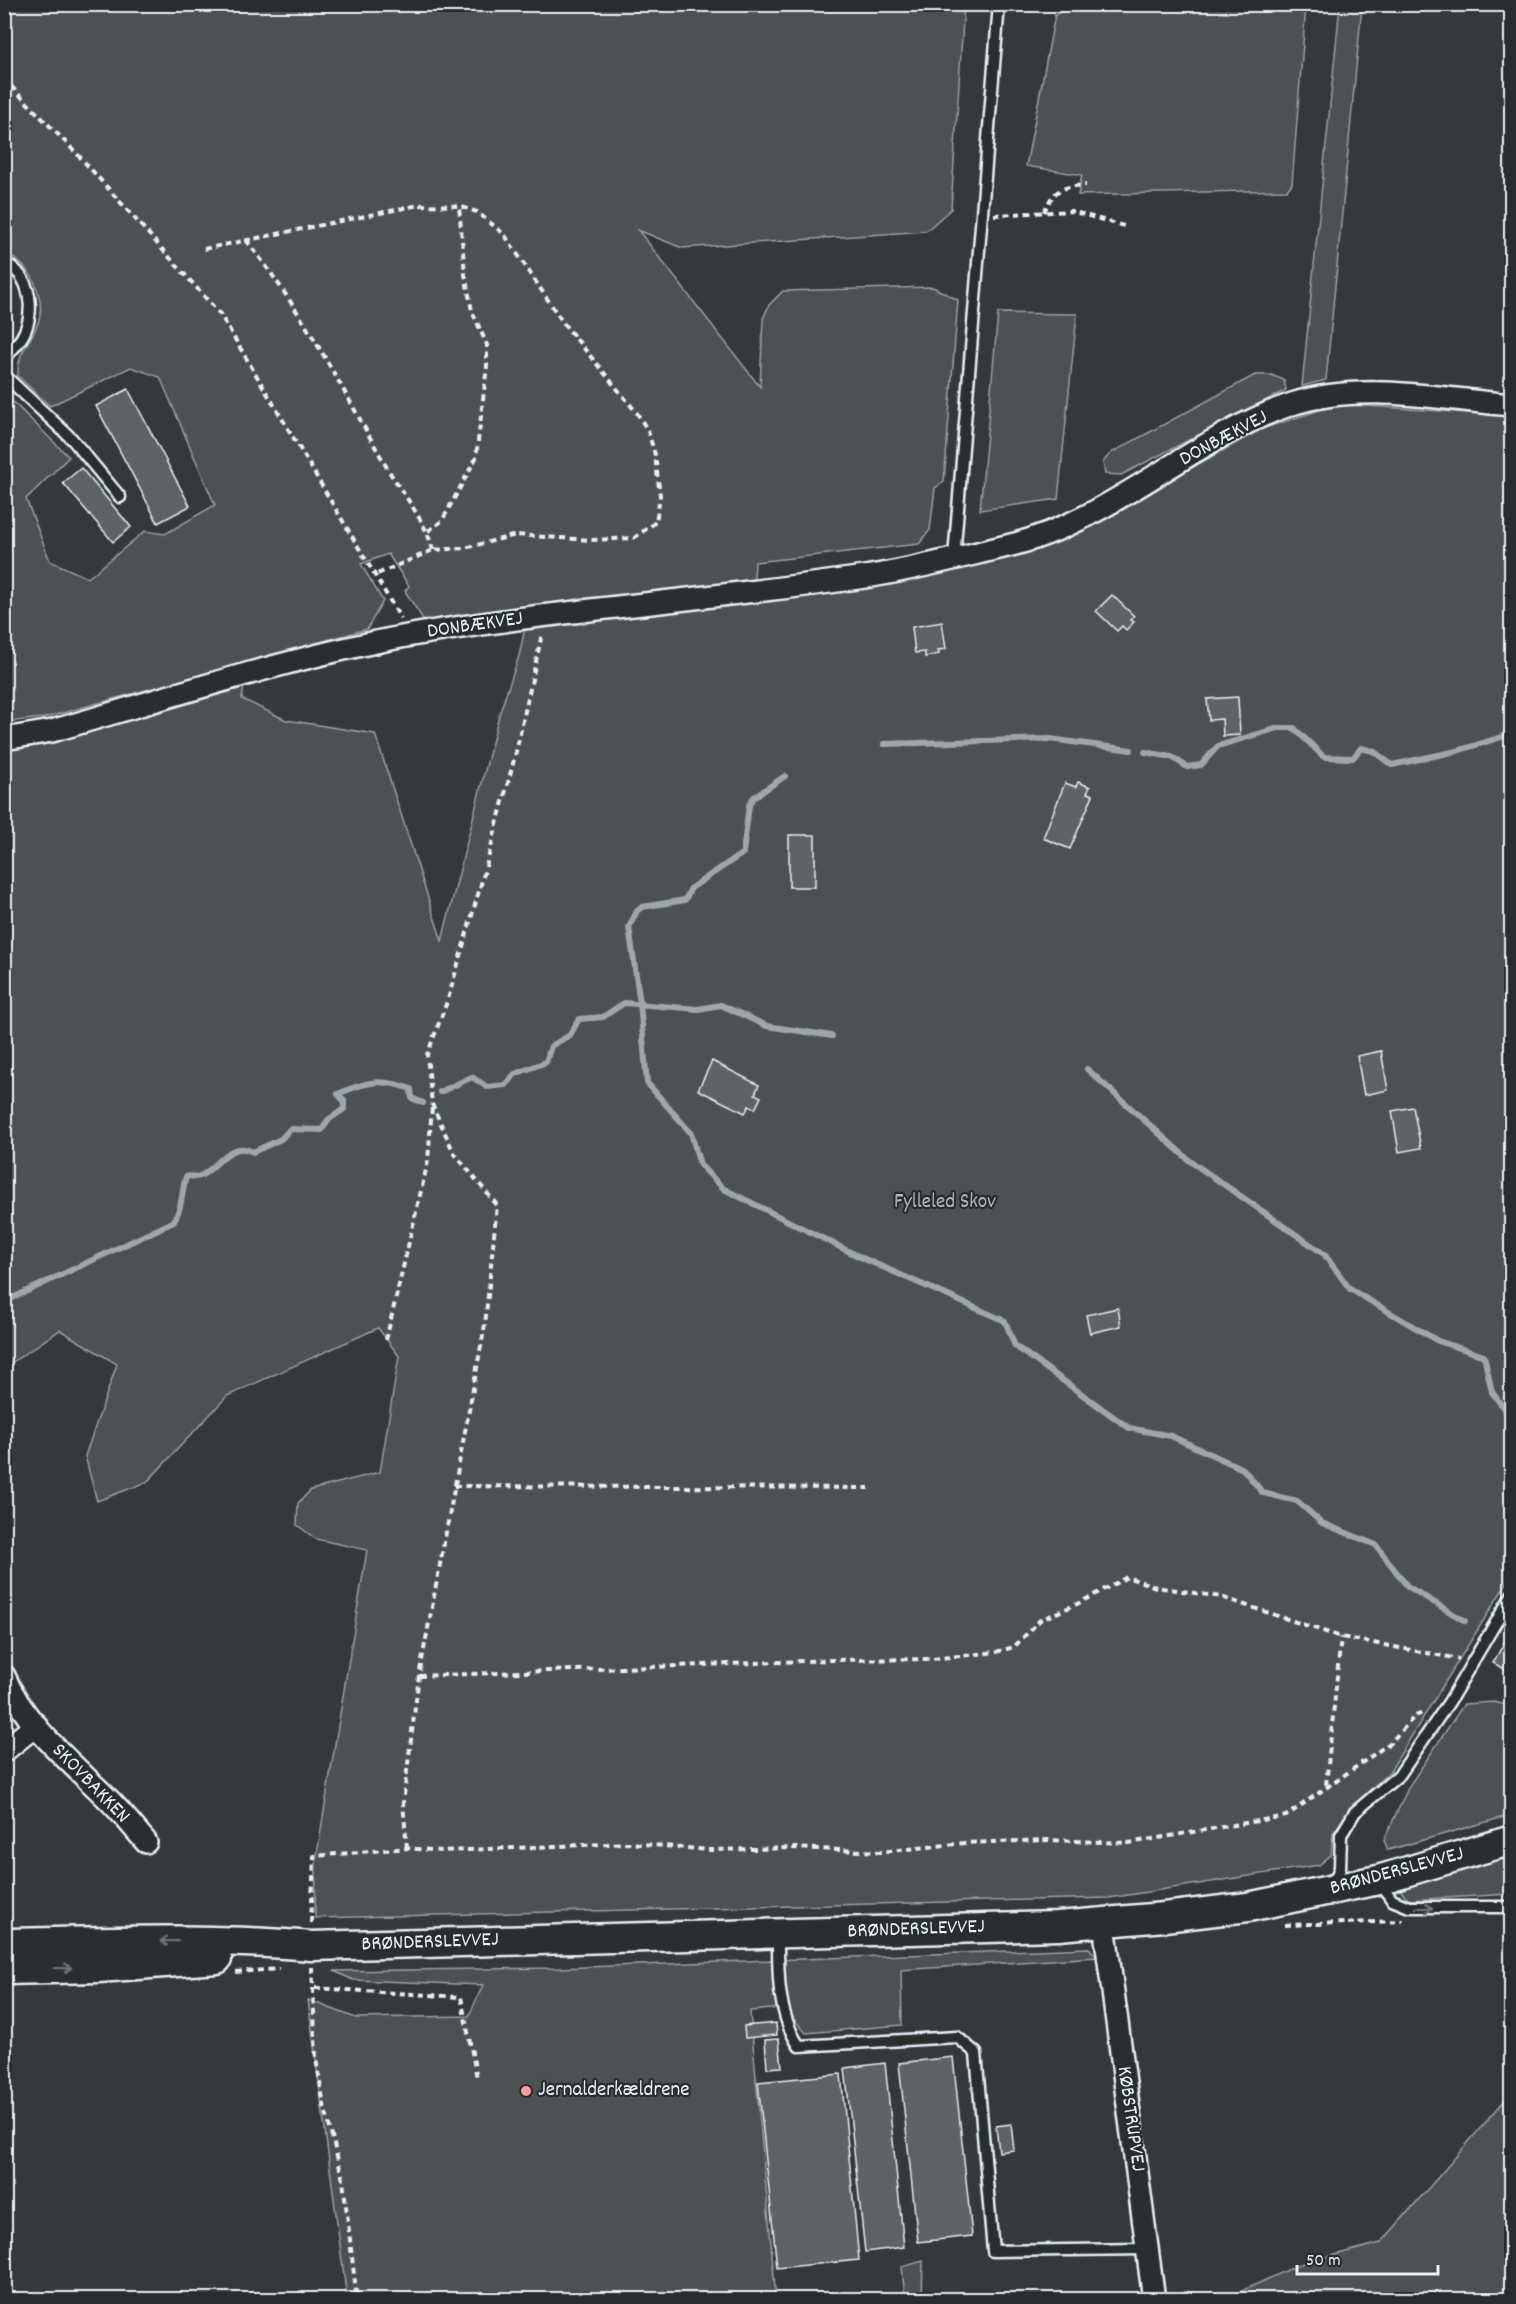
<svg xmlns="http://www.w3.org/2000/svg" width="1516" height="2304" font-family="Dekko,sans-serif">
  <style>
    .green { fill: #4d5152; stroke: #9aa1a5; stroke-width: 1.5 }
    .lines { fill: none; stroke-linecap: round; stroke-linejoin: round }
    .stream { stroke: #a0a7ac; stroke-width: 6 }
    .building { fill: #5f6365; stroke: #e8f1f8; stroke-width: 1.5 }
    .lane-casing { stroke: #e8f1f8; stroke-width: 15 }
    .street-casing { stroke: #e8f1f8; stroke-width: 26 }
    .secondary-casing { stroke: #e8f1f8; stroke-width: 33 }
    .path { stroke: #e8f1f8; stroke-width: 4; stroke-dasharray: 6 4.5; stroke-linecap: butt }
    .lane { stroke: #2a2d2e; stroke-width: 10 }
    .street { stroke: #2a2d2e; stroke-width: 21 }
    .secondary { stroke: #2a2d2e; stroke-width: 28 }
    .oneway { stroke: #6c7275 }
    .poi-dot { fill: #ff9aa2; stroke: #2a2d2e; stroke-width: 2 }
    .labels { text-anchor: middle; dominant-baseline: central; stroke-width: 4.5; stroke-linejoin: round; paint-order: stroke }
    .street-label { font-size: 21px; fill: #e8f1f8; stroke: #2a2d2e }
    .park-label { font-size: 21px; fill: #b2b9be; stroke: #2a2d2e }
    .poi-label { font-size: 21px; fill: #e8f1f8; stroke: #2a2d2e; text-anchor: start }
  </style>
  <rect width="100%" height="100%" fill="#35393a"/>
  <filter id="ink" filterUnits="userSpaceOnUse"><feTurbulence type="fractalNoise" baseFrequency=".0167" numOctaves="2"/><feDisplacementMap in="SourceGraphic" scale="12" xChannelSelector="R" yChannelSelector="G"/><feConvolveMatrix kernelMatrix="1 2 1 2 8 2 1 2 1" color-interpolation-filters="sRGB"/></filter>
  <g filter="url(#ink)">
    <g class="green">
      <polygon points="1144,4 1306,5 1292,184 1287,190 1078,195 1082,175 1026,166 1055,15 1068,7"/>
      <path d="M4,5h960l-13,204 -25,22 -244,17 -44,-18 122,157 3,-68 6,-14 14,-14 150,-4 25,13 -14,182 -9,6 -5,42 -11,14 -164,18 -1,17 -330,42 -19,-30 4,-5 -21,-32 -27,10 22,37 -16,28 -323,89 -39,4v-328l64,63 -43,42 24,62 38,17 57,-47 20,3 50,-29 -55,-128 -29,-10 -81,39 -32,-30c-3,-37 38,-44 16,-95 -6,-12 -17,-23 -29,-27z"/>
      <polygon points="1340,5 1362,5 1326,380 1302,386"/>
      <polygon points="998,313 1077,314 1058,499 980,510"/>
      <polygon points="1255,375 1271,375 1284,380 1286,390 1121,475 1105,474 1103,462 1111,453"/>
      <polygon points="1338,404 1511,416 1511,1576 1390,1771 1353,1806 1333,1833 1331,1855 1319,1865 1109,1898 315,1918 316,1860 367,1550 316,1539 297,1525 298,1503 311,1490 380,1472 399,1356 378,1328 227,1396 147,1482 97,1501 85,1456 117,1364 60,1330 5,1367 5,749 56,740 244,686 242,699 286,720 375,734 442,941 499,715 519,656 525,628 873,586 1004,558 1084,527 1262,429"/>
      <polygon points="1494,1702 1511,1706 1511,1815 1388,1850 1384,1840 1409,1786 1464,1704"/>
      <polygon points="1511,1853 1511,1894 1408,1900 1401,1891 1404,1886"/>
      <polygon points="1089,1948 1097,1957 901,1970 902,2025 806,2033 784,2008 750,2011 776,2299 347,2299 308,2000 356,2018 469,2016 483,1985 353,1980 334,1971 560,1968"/>
      <polygon points="1511,2093 1511,2299 1224,2299 1303,2263 1381,2243"/>
      <polygon points="923,2261 922,2299 905,2299 902,2267"/>
    </g>
    <g class="lines">
      <g class="stream">
        <polyline points="884,744 1050,739 1131,750"/>
        <polyline points="1145,752 1172,757 1187,767 1201,765 1218,746 1278,728 1294,728 1324,757 1353,758 1361,748 1373,751 1392,765 1457,751 1508,735 1512,725"/>
        <polyline points="785,776 753,798 749,805 743,853 691,888 685,900 642,907 637,911 629,927 640,1003 647,1083 691,1133 700,1165 724,1189 860,1257 1005,1321 1015,1346 1129,1428 1171,1436 1243,1469 1263,1493 1297,1501 1322,1523 1376,1545 1407,1586 1465,1621"/>
        <polyline points="1087,1069 1190,1161 1324,1254 1350,1289 1438,1341 1484,1356 1492,1392 1512,1420"/>
        <polyline points="440,1092 472,1077 487,1087 506,1085 515,1074 546,1062 551,1046 570,1035 579,1019 603,1017 624,1003 698,1009 721,1005 767,1026 832,1036"/>
        <path d="M4,1302l169,-80c10,-14 8,-29 13,-45 5,-2 10,1 14,-1 17,-7 30,-37 53,-24l28,-13 9,-10 32,1 6,-10 16,-11v-8l-6,-7c29,-13 43,-16 73,-5l1,9 11,5"/>
      </g>
    </g>
    <g class="building">
      <polygon points="128,389 190,506 158,523 96,406"/>
      <polygon points="81,468 131,527 113,542 63,483"/>
      <polygon points="1112,595 1134,616 1130,620 1134,622 1126,630 1122,626 1117,631 1096,611"/>
      <polygon points="942,622 946,649 938,650 939,654 925,657 925,652 915,653 912,627"/>
      <polygon points="1238,697 1240,735 1223,736 1222,719 1209,720 1207,699"/>
      <polygon points="1078,782 1090,787 1087,793 1093,795 1070,849 1043,838 1065,783 1076,787"/>
      <rect x="789" y="835" width="26" height="52"/>
      <polygon points="1381,1051 1388,1090 1364,1095 1357,1056"/>
      <polygon points="712,1061 759,1085 755,1094 761,1097 755,1109 749,1106 745,1113 698,1090"/>
      <polygon points="1413,1107 1421,1148 1399,1152 1392,1111"/>
      <polygon points="1118,1308 1121,1326 1090,1333 1086,1315"/>
      <polygon points="1512,1629 1512,1673 1493,1663"/>
      <polygon points="776,2023 777,2035 745,2038 744,2026"/>
      <polygon points="779,2039 782,2067 767,2068 765,2040"/>
      <polygon points="953,2057 972,2236 918,2242 899,2063"/>
      <polygon points="885,2063 904,2247 865,2252 845,2068"/>
      <polygon points="841,2074 859,2260 777,2268 758,2082"/>
      <polygon points="1011,2124 1014,2150 999,2152 996,2126"/>
    </g>
    <g class="lines">
      <defs>
        <g id="lane">
          <path d="M4,263c28,11 32,51 18,74 -5,8 -12,15 -18,22"/>
          <polyline points="4,375 72,439 120,497"/>
          <polyline points="954,558 999,4"/>
          <polyline points="1378,1880 1392,1900 1409,1907 1512,1907"/>
          <polyline points="1332,1887 1340,1868 1341,1835 1355,1812 1400,1774 1449,1702 1512,1595"/>
          <path d="M778,1934c0,38 -1,79 21,112l158,-9 19,16 17,198 155,-2"/>
        </g>
        <g id="street">
          <path d="M4,739l48,-8c118,-34 238,-74 360,-96 150,-26 302,-36 453,-58 47,-7 95,-20 142,-31 104,-24 184,-108 285,-142 68,-23 149,-5 220,1"/>
          <path d="M4,1676c20,49 69,88 105,124 13,13 25,28 37,42"/>
          <polyline points="4,1751 36,1725"/>
          <polyline points="1106,1939 1154,2300"/>
        </g>
        <g id="secondary">
          <path d="M4,1943c102,-2 206,-6 307,3l747,-20 106,-9 84,-10 130,-27 134,-40"/>
          <polyline points="4,1970 98,1968 217,1959"/>
        </g>
      </defs>
      <use href="#lane" class="lane-casing"/>
      <use href="#street" class="street-casing"/>
      <use href="#secondary" class="secondary-casing"/>
      <g class="path">
        <polyline points="4,79 80,157 220,314 401,619"/>
        <path d="M1044,212c10,-23 17,-25 42,-27"/>
        <polyline points="994,215 1071,211 1124,226"/>
        <path d="M246,240c56,70 96,148 140,226 16,28 39,53 47,84"/>
        <polyline points="204,249 419,205 459,206 477,212 504,234 564,324 637,413 648,431 655,455 660,496 656,522 634,538 591,540 516,535 465,548 433,550 375,575"/>
        <polyline points="428,531 442,521 476,458 487,366 487,345 472,311 465,274 459,206"/>
        <polyline points="386,1340 428,1161 432,1106"/>
        <polyline points="454,1486 869,1488"/>
        <polyline points="419,1676 831,1660 932,1659 996,1652 1014,1647 1040,1620 1077,1604 1127,1577 1156,1587 1221,1597 1341,1637 1459,1659"/>
        <polyline points="1326,1785 1341,1637"/>
        <polyline points="407,1848 403,1803 419,1676 485,1325 497,1205 454,1153 432,1104 427,1055 448,999 485,870 516,752 542,634"/>
        <polyline points="311,1923 314,1856 407,1848 442,1851 630,1843 710,1850 795,1848 880,1852 965,1843 1048,1840 1129,1843 1286,1816 1390,1743 1415,1716 1423,1713"/>
        <polyline points="1285,1925 1403,1921"/>
        <polyline points="312,1967 316,2059 324,2105 343,2180 357,2300"/>
        <polyline points="236,1972 279,1969"/>
        <polyline points="315,1988 461,1997 477,2078"/>
      </g>
      <use href="#lane" class="lane"/>
      <use href="#street" class="street"/>
      <use href="#secondary" class="secondary"/>
    </g>
    <defs><path id="oneway-shaft" d="M-6 0H5M1.5-3L5.5 0L1.5 3" fill="none" stroke-width="1.6" stroke-linecap="round" stroke-linejoin="round" transform="scale(1.5)"/></defs>
    <g class="oneway">
      <use href="#oneway-shaft" transform="translate(1424 1908) rotate(1)"/>
      <use href="#oneway-shaft" transform="translate(169 1941) rotate(-179)"/>
      <use href="#oneway-shaft" transform="translate(63 1968) rotate(-1)"/>
    </g>
  </g>
  <circle class="poi-dot" cx="526" cy="2091" r="6"/>
  <g class="labels">
    <g class="street-label">
      <text transform="translate(1224 439) rotate(-28)">DONBÆKVEJ</text>
      <text transform="translate(475 626) rotate(-8)">DONBÆKVEJ</text>
      <text transform="translate(90 1784) rotate(46)">SKOVBAKKEN</text>
      <text transform="translate(1397 1872) rotate(-15)">BRØNDERSLEVVEJ</text>
      <text transform="translate(916 1930) rotate(-2)">BRØNDERSLEVVEJ</text>
      <text transform="translate(430 1943) rotate(-2)">BRØNDERSLEVVEJ</text>
      <text transform="translate(1130 2119) rotate(82)">KØBSTRUPVEJ</text>
    </g>
    <g class="park-label">
      <text x="945" y="1203">Fylleled Skov</text>
    </g>
    <g class="poi-label">
      <text x="538" y="2091">Jernalderkældrene</text>
    </g>
  </g>
  <rect width="1516" height="2304" fill="none" stroke="#2a2d2e" stroke-width="24"/>
  <rect x="12" y="12" width="1492" height="2280" fill="none" stroke="#e8f1f8" stroke-width="2" filter="url(#ink)"/>
  <path d="M1297 2265v9h141v-9" fill="none" stroke="#e8f1f8" stroke-width="3"/>
  <text x="1306" y="2265" font-size="18" fill="#e8f1f8" stroke="#2a2d2e" stroke-width="4.5" paint-order="stroke">50 m</text>
</svg>
